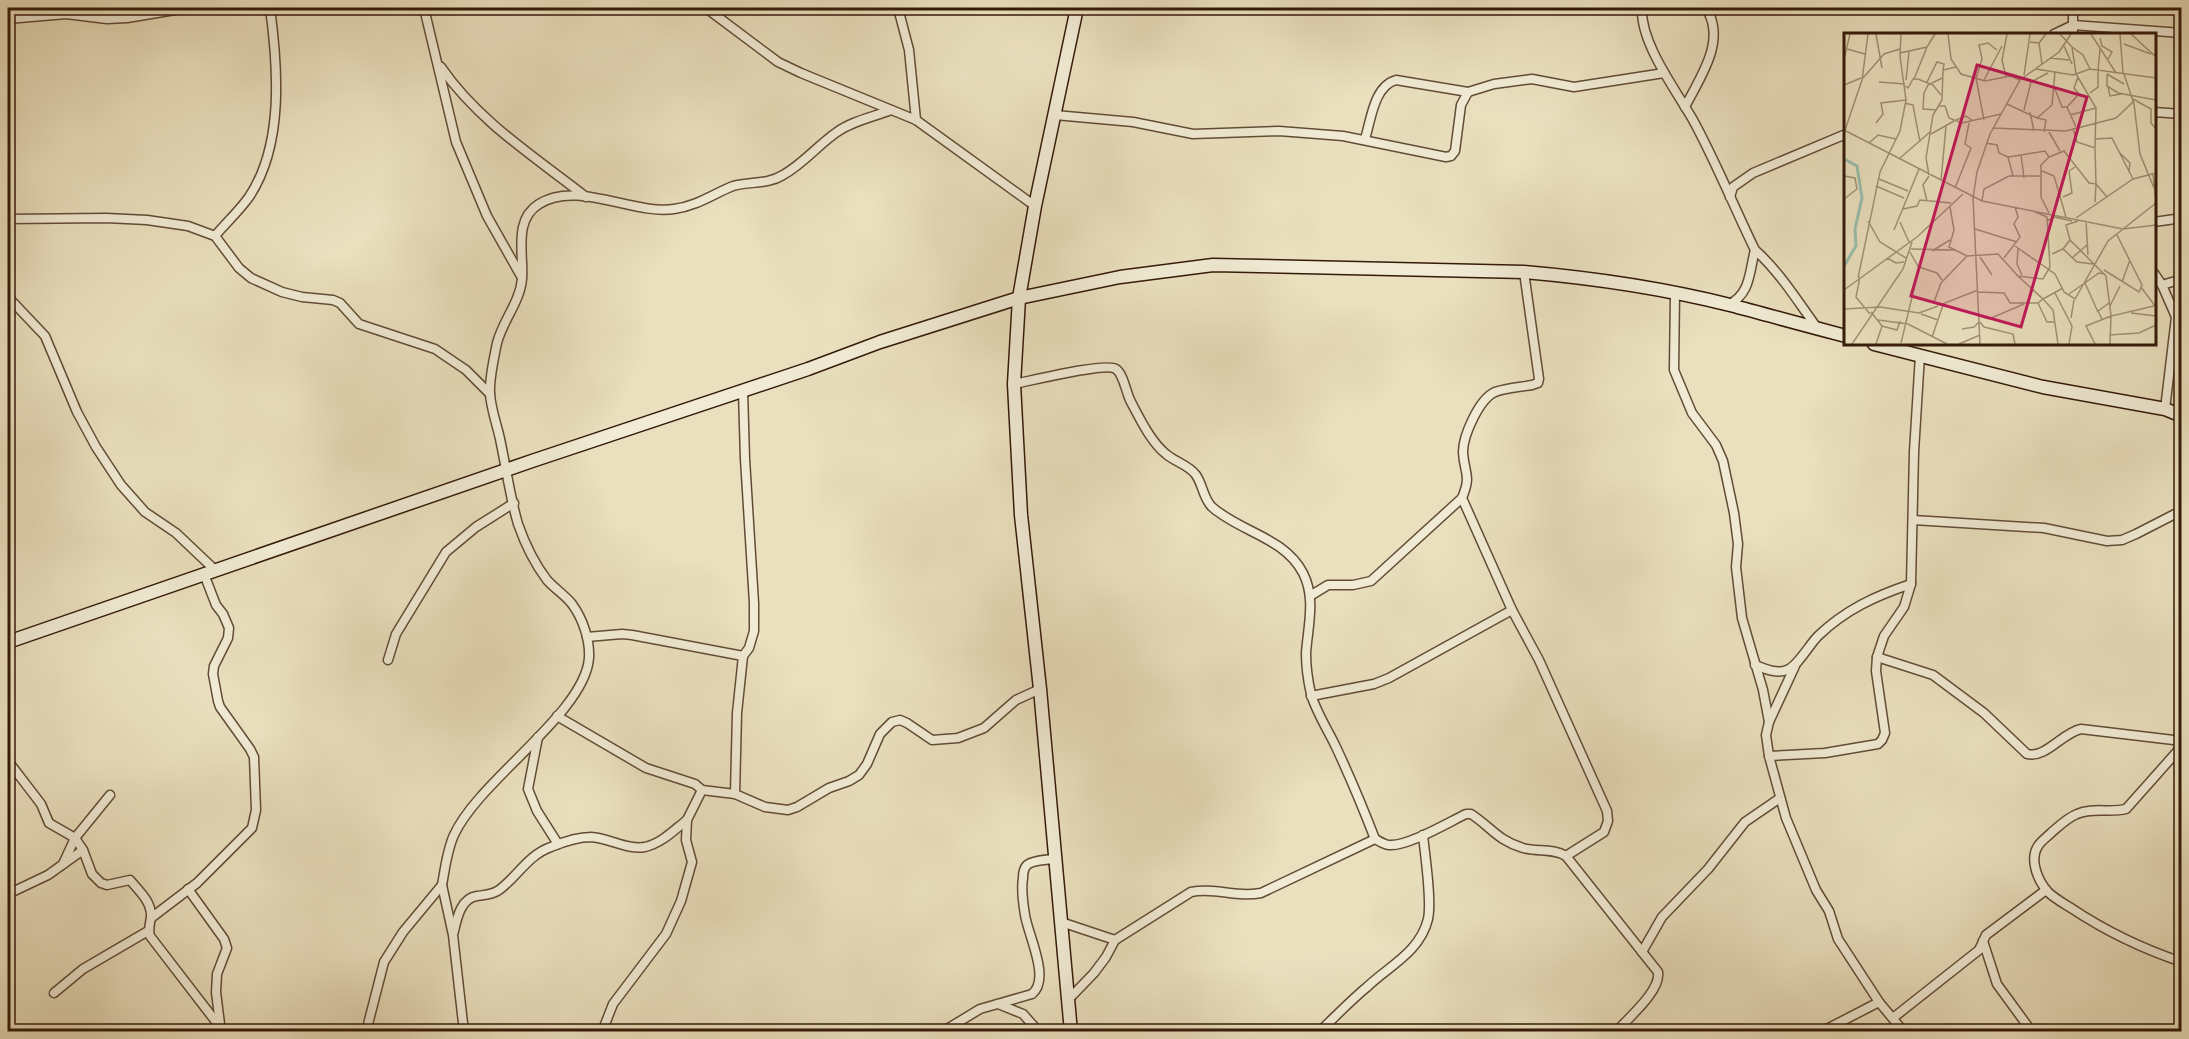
<svg xmlns="http://www.w3.org/2000/svg" width="2189" height="1039" font-family="'Sorts Mill Goudy',serif">
  <style>
    .lines { fill: none; stroke-linecap: round; stroke-linejoin: round }
    .street-casing { stroke: #624c36; stroke-width: 11 }
    .secondary-casing { stroke: #341a09; stroke-width: 15 }
    .street { stroke: #f1ebd5; stroke-width: 8 }
    .secondary { stroke: #f1ebd5; stroke-width: 12 }
    .inset-river { fill: none; stroke: #98bead; stroke-width: 3 }
    .inset-road { fill: none; stroke: #a19176; stroke-width: 1.5 }
    .view { fill: #c2185b; fill-opacity: 0.15; stroke: #c2185b; stroke-width: 3 }
    .inset-edge { fill: none; stroke: #341a09; stroke-width: 3 }
  </style>
  <rect width="100%" height="100%" fill="#eae0be"/>
  <filter id="stains"><feTurbulence type="fractalNoise" baseFrequency=".00333" numOctaves="4"/><feColorMatrix values="0 0 0 0 .2 0 0 0 0 .09 0 0 0 0 .02 0 0 0 .5 -.17"/></filter>
  <radialGradient id="worn" r=".72"><stop offset=".6" stop-color="#630" stop-opacity="0"/><stop offset="1" stop-color="#630" stop-opacity=".3"/></radialGradient>
  <g class="lines">
    <defs>
      <g id="street">
        <polyline points="424,8 456,142 487,216 521,276"/>
        <polyline points="706,8 778,62 801,73 916,120 1035,206"/>
        <polyline points="898,8 909,50 916,120"/>
        <path d="M1642,8c-2,35 34,82 51,112 23,42 41,87 62,130 25,22 43,52 63,79"/>
        <polyline points="2073,8 2073,34"/>
        <polyline points="8,19 66,14 107,19 127,18 187,8"/>
        <polyline points="2054,34 2073,25 2182,33"/>
        <path d="M441,67c37,54 94,90 145,130"/>
        <path d="M1685,107c15,-30 42,-66 21,-99"/>
        <polyline points="2154,112 2182,114"/>
        <polyline points="1055,115 1133,122 1193,134 1279,131 1343,136 1446,157 1451,156 1455,151 1461,105 1468,92 1494,84 1532,79 1574,87 1664,73"/>
        <path d="M1365,139c6,-19 9,-53 31,-59l72,12"/>
        <polyline points="1730,197 1733,187 1753,173 1846,134"/>
        <polyline points="8,219 106,218 147,220 188,226 215,236 239,268 251,278 282,292 302,297 333,300 340,303 359,324 435,349 466,370 490,394"/>
        <polyline points="2154,222 2182,218"/>
        <path d="M215,236c11,-13 24,-25 34,-39 35,-52 29,-130 21,-189"/>
        <polyline points="2154,273 2162,285 2176,317 2165,409"/>
        <polyline points="2162,285 2182,279"/>
        <polyline points="1675,293 1674,370 1692,413 1716,445 1723,461 1734,513 1738,544 1736,567 1742,618 1763,690 1769,722 1766,735 1769,756 1786,818 1816,890 1829,911 1838,939 1879,1002 1904,1032"/>
        <polyline points="8,297 45,336 77,412 96,447 121,485 145,512 176,533 215,570"/>
        <path d="M1728,305c23,-11 21,-33 27,-55"/>
        <path d="M1920,355l-6,97 -3,132 -7,23 -20,29 -7,21 56,18 51,38 43,41c18,5 35,-21 54,-25l101,12"/>
        <path d="M1014,384c16,-3 92,-22 102,-15 8,6 10,24 15,33 9,17 20,40 35,52 9,8 23,11 30,21 7,10 7,23 16,32 28,25 72,30 91,66 13,25 5,53 3,80 0,13 2,28 5,41 5,18 17,36 25,53 14,30 27,61 39,92"/>
        <polyline points="1913,520 2044,528 2107,541 2122,540 2136,534 2175,514 2182,513"/>
        <path d="M1310,596l18,-11h25l18,-4 91,-83c10,-24 2,-24 1,-46 0,-16 16,-53 32,-60 11,-4 26,-5 37,-7l6,-2 1,-4 -15,-107"/>
        <polyline points="1512,610 1539,660 1607,811 1608,821 1604,832 1566,856"/>
        <polyline points="587,637 622,634 632,635 743,656"/>
        <polyline points="388,660 396,634 446,552 476,527 514,503"/>
        <path d="M1755,665c10,4 22,9 32,5 11,-4 22,-25 31,-34 27,-26 57,-40 93,-52"/>
        <polyline points="1311,696 1374,684 1389,678 1512,610 1462,498"/>
        <polyline points="557,716 646,768 695,784 702,790 735,794 765,807 788,810 797,807 829,788 849,781 859,775 867,764 880,734 892,722 900,720 907,723 932,740 958,738 984,728 1016,700 1040,689"/>
        <polyline points="1769,722 1795,666"/>
        <polyline points="538,737 528,789 537,811 558,844"/>
        <path d="M2182,746l-56,63c-16,4 -34,-2 -49,5 -10,4 -18,12 -26,19 -4,4 -10,8 -13,13 -9,14 0,35 10,46 6,6 15,11 23,16 33,22 72,41 111,54"/>
        <polyline points="1769,756 1825,753 1878,744 1882,740 1885,733 1876,671 1877,657"/>
        <path d="M8,761l33,43 8,19 26,15 8,12 9,24 9,9 6,2 23,-5c9,11 22,22 21,37 -1,8 -3,12 -1,19l70,91"/>
        <polyline points="735,794 737,713 743,656 749,648 754,631 754,603 745,459 743,391"/>
        <polyline points="63,864 75,838 110,795"/>
        <path d="M442,885c3,-16 5,-35 12,-50 25,-55 131,-122 135,-177 1,-18 -6,-39 -17,-54 -7,-9 -17,-15 -25,-24 -13,-17 -22,-36 -29,-56 -8,-27 -12,-57 -18,-85 -3,-14 -9,-30 -10,-45 -1,-15 4,-36 7,-51 6,-23 23,-41 25,-64 2,-25 -9,-59 17,-75 38,-24 94,11 135,5 23,-3 39,-15 59,-23 17,-5 34,-1 50,-11 20,-11 35,-30 54,-43 15,-11 36,-15 54,-22"/>
        <polyline points="188,889 224,939 227,948 217,974 216,992 220,1024"/>
        <polyline points="8,894 48,875 83,850"/>
        <polyline points="151,918 197,883 252,828 256,810 254,757 250,749 220,707 218,701 213,674 214,666 228,638 229,628 223,614 216,605 204,574"/>
        <polyline points="1061,922 1115,940"/>
        <path d="M454,931c3,-13 7,-33 23,-35 8,-1 15,-1 22,-6 19,-14 29,-35 52,-43 12,-5 28,-10 40,-10 18,1 36,13 54,10 17,-4 29,-17 42,-27"/>
        <polyline points="1983,941 1997,984 2032,1032"/>
        <polyline points="1642,952 1662,917 1708,869 1745,822 1780,798"/>
        <polyline points="54,993 83,969 148,931"/>
        <path d="M1068,1000l26,-27 12,-16 9,-17 76,-48c24,-5 46,6 70,1l114,-54c4,2 10,6 14,6 18,2 60,-23 77,-31h5c20,13 26,26 52,34 15,4 30,0 43,8l92,116c3,19 -30,46 -42,60"/>
        <polyline points="998,1004 1023,1014 1039,1032"/>
        <polyline points="1893,1018 1979,950 1986,935 2046,890"/>
        <polyline points="366,1032 384,962 403,932 442,885 453,935 464,1032"/>
        <polyline points="602,1032 613,1004 666,934 681,901 692,862 686,840 687,820 702,790"/>
        <path d="M942,1032l38,-23 52,-15c19,-15 -4,-59 -7,-79 -2,-12 -4,-25 -2,-37 0,-5 1,-10 4,-13 6,-5 19,-5 27,-6"/>
        <path d="M1319,1032c16,-15 31,-31 48,-45 22,-21 53,-35 61,-68 4,-19 -3,-63 -5,-84"/>
        <polyline points="1821,1032 1879,1002"/>
      </g>
      <g id="secondary">
        <polyline points="1874,344 2043,387 2165,409 2182,416"/>
        <path d="M8,642l524,-181 276,-92 72,-27 139,-44 101,-21 93,-12 311,7c69,6 138,16 206,33 38,10 77,21 116,31"/>
        <polyline points="1071,1032 1040,689 1021,515 1014,384 1019,298 1035,206 1077,8"/>
      </g>
    </defs>
    <use href="#street" class="street-casing"/>
    <use href="#secondary" class="secondary-casing"/>
    <use href="#street" class="street"/>
    <use href="#secondary" class="secondary"/>
  </g>
  <g transform="translate(1844 33)">
    <rect width="312" height="312" fill="#eae0be"/>
    <path class="inset-river" d="M0,126l13,7 5,32 -7,31 1,17 -12,20"/>
    <path class="inset-road" d="M32,1l6,34M104,1l3,25 10,15 24,7 25,-5 10,4M216,1l12,13 4,27 20,34 -1,40 -18,-6 -4,-14M247,1l25,39M276,1l3,39M287,1l25,23M256,5l2,8 10,6 -4,7M186,9l9,1 7,-9M195,10l3,21M280,11l27,10M220,13l8,18M228,14l11,8 7,14M3,16l18,5M56,20l27,-6 8,-13M206,25l19,2M0,26l6,-25M192,36l37,6 17,-6 66,9M254,38l2,-22M263,41l17,10M280,41l10,30 6,50 14,34M180,42l6,-41M263,42v11l11,7 38,7M162,44l-4,-17 5,-26M19,45l21,-24 16,-5M70,46l13,-32M62,47l3,-28M140,47l18,-34M35,49l26,2M83,49l10,-20 7,2 -1,6M0,52l17,-7M61,53l3,2 5,-9h5l15,6 8,10M264,54l2,9 11,-2M211,56l7,18h5l12,-13 -5,-6 4,-11M246,60l8,-6v-16M289,66l18,10v14l5,6M61,70l8,2 7,37M163,71l30,14 15,-13 3,-33M94,73h7l4,12 13,5 39,-9M223,74l9,20M92,77l-13,-1 1,-16 4,-8 14,-7M180,77l7,-28 17,-9M186,79l4,19M226,82l26,-7M193,85l9,2 -2,12M112,87l10,-4 7,5M140,87l-8,-42 6,-19 -3,-14 9,-2 9,7M32,90l7,-9 -2,-11 25,-3M149,95l73,3 50,-13 18,-17M0,97l138,71 141,28 33,-4M205,99l11,19M0,100l18,-53 6,-46M87,101l23,-13M251,106l17,-1 21,41M25,110l9,-8 18,4M142,110l11,2 2,8 9,4 5,19M276,120l10,10 -1,9M177,122l24,-4 4,6M164,124l13,-2 3,23M56,125l30,-26M198,138l12,5 12,41M309,141l3,27M85,142l-3,-17 7,-43 9,-15 1,-30 13,-3M0,143l11,2 2,11 -13,10M35,146l29,12M97,148l5,-55M32,153l28,12M111,155l16,-40 -6,-4 4,-21M219,164l9,-4 -3,-22 6,-4M83,168l-4,-16 6,-9M138,168l2,-12 25,-13h31M251,169l1,-18 11,13M106,174l4,23 -5,17 18,9 31,-2 20,22M59,176l14,-3 3,-6 31,3M189,178l14,6 3,50 -7,12 -25,-3 25,23 20,-11M205,180l-8,-16v-32l8,-8 15,-6 25,32 7,1 -1,-36M232,185l57,-39 23,-6M24,188l12,21 26,16M203,188l7,-4 18,4M242,188l2,34M56,189l9,20M131,196l42,13M50,197l25,-61M226,207l36,36 5,40 -25,10 9,18M171,213l40,28 9,18 11,7 33,-58 48,-38M67,216l43,1M174,216l-1,15 5,11M219,216l7,-9 -4,-15 12,-4M88,218l18,-11M208,221l11,-5 14,13 16,2M123,223l-26,27 -7,19 6,3 38,-15M136,224l12,18M43,225l9,5 8,-1M160,225l16,-21 -6,-13 4,-7 -3,-10M228,225l15,-13M75,234l18,6 5,7M260,237l35,22 3,-7 -25,-50M16,244l-4,20 14,17M14,245l22,-106 20,-41 6,-31 -6,-44 1,-22M278,249l8,-22M241,250l13,29M297,254l14,19M0,257l73,-53 46,-43M134,259l26,1 6,10M211,260l17,33 -3,18M225,261l30,-21 6,1M166,270h28l5,-4 10,11 5,34M194,270l9,19h7M266,273l10,-20M0,276l36,-2 39,6 19,-7M27,279l11,14 -6,18M287,280l25,3M77,281l17,6M135,283l10,3 35,-15M227,285l3,-18M258,286l-4,-8 11,-8M34,287l30,4 39,20M136,289l4,5 29,7 2,10M38,293l15,4 3,-9M118,296l12,-2 5,-5M265,302l30,-2 17,-8M88,304l11,-32M57,310l18,-75 -9,-16M8,311l51,-75 9,-27M115,311l21,-9M136,311l-7,-146 4,-26 13,-38 30,-54 39,-28 12,-18M266,311l1,-28 43,-10"/>
    <path class="view" d="M133,32l110,32 -66,230 -110,-31z"/>
    <rect width="312" height="312" class="inset-edge"/>
  </g>
  <rect width="2189" height="1039" fill="none" stroke="#eae0be" stroke-width="30"/>
  <rect x="9" y="9" width="2171" height="1021" fill="none" stroke="#341a09" stroke-width="3"/>
  <rect x="15" y="15" width="2159" height="1009" fill="none" stroke="#341a09" stroke-width="1.5"/>
  <rect width="100%" height="100%" filter="url(#stains)"/>
  <rect width="100%" height="100%" fill="url(#worn)"/>
</svg>
